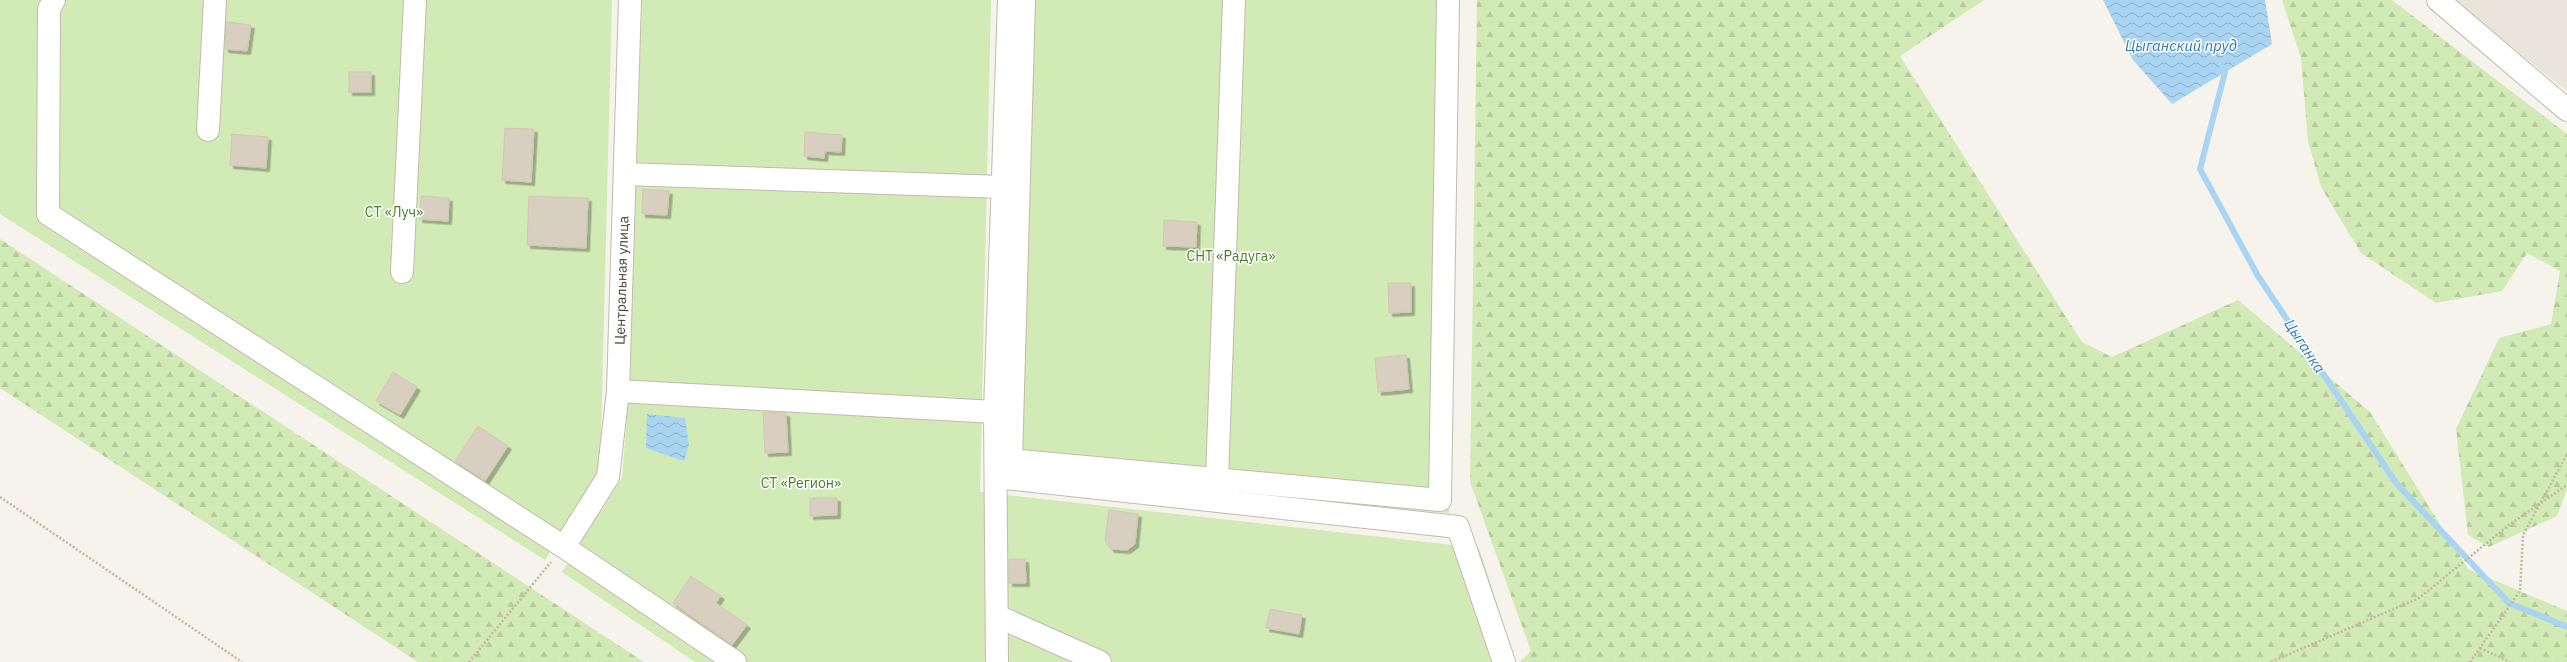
<svg xmlns="http://www.w3.org/2000/svg" width="2567" height="662" font-family="'IBM Plex Sans',sans-serif">
  <style>
    .residential { fill: #eae5da }
    .green { fill: #d2eab5 }
    .forest { fill: url(#forest-firs) }
    .water { fill: url(#water-waves) }
    .lines { fill: none; stroke-linecap: round; stroke-linejoin: round }
    .stream { stroke: #a9d4f2; stroke-width: 6 }
    .building { fill: #d8cfc1; stroke: #d3c7b4; filter: url(#shadow) }
    .minor-casing { stroke: #c2bbae; stroke-width: 24 }
    .path { stroke: #c4b79f; stroke-width: 2.5; stroke-dasharray: 2 2; stroke-linecap: butt }
    .minor { stroke: #fff; stroke-width: 22 }
    .labels { text-anchor: middle; dominant-baseline: central; stroke-width: 3; stroke-linejoin: round; paint-order: stroke }
    .park-label { font-size: 14px; fill: #4a7f2a; stroke: #fff }
    .street-label { font-size: 14px; fill: #4b4439; stroke: #fff }
    .water-label { font-size: 15px; font-style: italic; fill: #2e7ab2; stroke: #fff }
  </style>
  <defs>
    <pattern id="forest-firs" width="22" height="20" patternUnits="userSpaceOnUse"><rect width="22" height="20" fill="#d2eab5"/><path d="M5 1l3.5 6h-7zM16 11l3.5 6h-7z" fill="#b6ca9c"/></pattern>
    <pattern id="water-waves" width="16" height="10" patternUnits="userSpaceOnUse"><rect width="16" height="10" fill="#a9d4f2"/><path d="M0 5q4-4 8 0t8 0" fill="none" stroke="#8caec5"/></pattern>
    <filter id="shadow"><feDropShadow dx="3.5" dy="3.5" stdDeviation="0" flood-color="#0004"/></filter>
  </defs>
  <rect width="100%" height="100%" fill="#f6f3ec"/>
  <polygon class="residential" points="2452,0 2567,0 2567,91"/>
  <g class="green">
    <polygon points="0,0 612,0 600,474 545,560 0,214"/>
    <polygon points="642,0 991,0 980,492 1479,548 1516,662 695,662 562,572 622,478 630,378"/>
    <polygon points="1018,0 1457,0 1449,513 1002,470"/>
  </g>
  <g class="forest">
    <polygon points="1477,0 1984,0 1900,56 2082,342 2112,357 2238,300 2370,412 2468,569 2567,611 2567,662 1520,662 1531,651 1470,482"/>
    <polygon points="2282,0 2392,0 2567,134 2567,489 2557,516 2489,547 2468,535 2456,429 2499,338 2551,324 2560,271 2527,253 2502,291 2436,303 2361,253 2321,187 2308,141 2301,58"/>
    <polygon points="0,239 644,662 418,662 0,388"/>
  </g>
  <g class="water">
    <polygon points="2103,0 2265,0 2272,44 2172,104 2133,60"/>
    <polygon points="647,414 685,418 689,444 684,461 646,448"/>
  </g>
  <g class="lines">
    <polyline class="stream" points="2222,66 2225,72 2200,169 2258,276 2396,483 2509,603 2567,627"/>
  </g>
  <g class="building">
    <polygon points="226,22 251,25 247,51 225,49"/>
    <rect x="349" y="72" width="22" height="20"/>
    <polygon points="505,128 534,129 531,182 502,180"/>
    <polygon points="805,132 842,135 841,152 825,151 824,158 804,156"/>
    <polygon points="232,134 268,137 266,168 230,165"/>
    <polygon points="643,189 669,191 667,215 642,214"/>
    <polygon points="421,196 449,198 448,221 419,219"/>
    <polygon points="529,196 588,198 586,248 527,245"/>
    <polygon points="1164,220 1197,222 1196,247 1163,246"/>
    <polygon points="1388,283 1411,283 1411,312 1389,313"/>
    <polygon points="1406,355 1409,389 1378,392 1375,358"/>
    <polygon points="393,372 417,387 400,415 376,401"/>
    <polygon points="763,412 786,413 788,452 765,453"/>
    <polygon points="478,426 508,446 485,481 455,461"/>
    <polygon points="810,498 837,498 837,515 810,516"/>
    <polygon points="1109,510 1138,514 1135,544 1127,550 1111,549 1105,541"/>
    <polygon points="1009,559 1025,559 1026,583 1009,583"/>
    <polygon points="691,576 721,596 716,603 747,625 732,645 673,603"/>
    <polygon points="1270,609 1302,615 1299,634 1266,628"/>
  </g>
  <g class="lines">
    <defs>
      <g id="minor">
        <polyline points="54,0 49,9 48,214 564,547 735,662"/>
        <polyline points="1024,0 1011,460 1440,500 1448,0"/>
        <polyline points="2438,0 2567,110"/>
        <polyline points="208,130 215,0"/>
        <polyline points="625,174 1003,187"/>
        <polyline points="402,272 415,0"/>
        <polyline points="618,391 995,412 997,662"/>
        <polyline points="995,412 1009,0"/>
        <polyline points="996,477 1458,527 1504,662"/>
        <polyline points="1217,480 1234,0"/>
        <path id="s1" d="M564,547l44,-70 10,-86 12,-391"/>
        <polyline points="997,616 1100,662"/>
      </g>
    </defs>
    <use href="#minor" class="minor-casing"/>
    <g class="path">
      <polyline points="0,497 242,662"/>
      <polyline points="2480,648 2510,662"/>
      <polyline points="469,662 551,562"/>
      <polyline points="2271,662 2419,598 2509,525 2567,485"/>
      <polyline points="2470,662 2520,591 2523,535 2567,454"/>
    </g>
    <use href="#minor" class="minor"/>
  </g>
  <g class="labels">
    <g class="park-label">
      <text x="394" y="212">СТ «Луч»</text>
      <text x="1231" y="256">СНТ «Радуга»</text>
      <text x="801" y="483">СТ «Регион»</text>
    </g>
    <g class="street-label">
      <text stroke="none"><textPath href="#s1" startOffset="280">Центральная улица</textPath></text>
    </g>
    <g class="water-label">
      <text x="2181" y="45">Цыганский пруд</text>
      <text transform="translate(2305 346) rotate(57)">Цыганка</text>
    </g>
  </g>
</svg>
